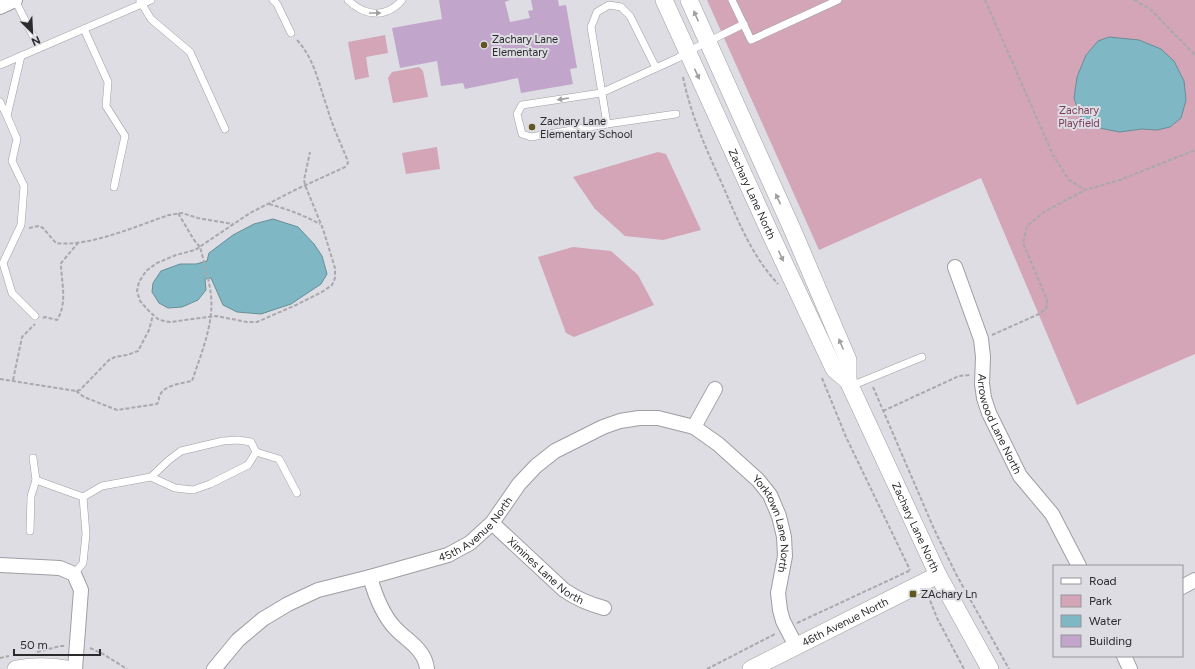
<svg xmlns="http://www.w3.org/2000/svg" width="1195" height="669" font-family="Figtree,sans-serif">
  <style>
    .green { fill: #d4a4b7 }
    .water { fill: #7fb8c4; stroke: #668e97 }
    .building { fill: #c1a5ca }
    .lines { fill: none; stroke-linecap: round; stroke-linejoin: round }
    .service-casing { stroke: #9e9ea4; stroke-width: 8 }
    .minor-casing { stroke: #9e9ea4; stroke-width: 16 }
    .tertiary-casing { stroke: #9e9ea4; stroke-width: 18 }
    .path { stroke: #a8a8ad; stroke-width: 2; stroke-dasharray: 4 2; stroke-linecap: butt }
    .service { stroke: #fff; stroke-width: 7 }
    .minor { stroke: #fff; stroke-width: 14 }
    .tertiary { stroke: #fff; stroke-width: 17 }
    .oneway { fill: #a0a0a1 }
    .poi-dot { fill: #615622; stroke: #dddde3; stroke-width: 1.5 }
    .labels { text-anchor: middle; dominant-baseline: central; stroke-width: 4; stroke-linejoin: round; paint-order: stroke }
    .poi-label { font-size: 11px; fill: #2b2b2e; stroke: #dddde3; text-anchor: start }
    .park-label { font-size: 11px; fill: #7a3d59; stroke: #dddde3 }
    .street-label { font-size: 11px; fill: #2b2b2e; stroke: #dddde3 }
  </style>
  <rect width="100%" height="100%" fill="#dddde3"/>
  <g class="green">
    <polygon points="707,0 1195,0 1195,354 1077,405 981,178 819,250"/>
    <polygon points="385,35 388,53 366,57 369,77 355,80 348,42"/>
    <polygon points="419,67 423,71 428,97 393,103 388,78 392,72"/>
    <polygon points="437,147 440,169 406,174 402,153"/>
    <polygon points="658,152 666,154 701,230 663,240 625,236 595,209 573,177"/>
    <polygon points="573,247 611,251 638,275 654,305 574,337 566,333 538,257"/>
  </g>
  <g class="water">
    <polygon points="1109,37 1139,40 1161,49 1174,61 1184,81 1186,100 1181,118 1170,127 1157,130 1141,129 1120,132 1099,128 1080,116 1074,98 1077,77 1086,55 1098,41"/>
    <polygon points="273,219 298,227 314,244 322,256 327,274 321,284 291,304 261,314 237,312 223,305 211,278 205,279 206,290 198,300 182,307 168,308 159,303 152,292 153,283 161,271 180,264 196,264 207,261 209,253 233,235 254,224"/>
  </g>
  <polygon class="building" points="439,0 510,0 505,2 510,22 530,18 528,11 533,10 531,0 558,0 559,6 566,5 577,68 570,69 573,84 521,93 518,78 465,89 463,83 441,86 437,61 400,68 392,28 442,19"/>
  <g class="lines">
    <defs>
      <g id="service">
        <polyline points="15,0 39,48"/>
        <polyline points="273,0 277,4 291,33"/>
        <path d="M348,0c16,16 38,19 54,0"/>
        <polyline points="732,0 751,40 838,0"/>
        <polyline points="140,1 151,19 190,52 225,129"/>
        <polyline points="84,29 108,82 106,106 125,136 114,187"/>
        <polyline points="21,56 7,116 17,139 12,161 24,186 21,225 3,263 12,293 35,316"/>
        <polyline points="0,65 151,0"/>
        <polyline points="656,68 630,16 621,7 609,5 597,12 591,27 607,124 531,137 522,134 517,114 522,105 601,93 678,58 687,52 744,24"/>
        <polyline points="0,102 7,116"/>
        <polyline points="607,124 676,114"/>
        <polyline points="851,386 922,357"/>
        <polyline points="256,452 279,459 297,493"/>
        <polyline points="36,480 83,497"/>
        <polyline points="83,497 102,486 151,477 175,488 193,490 210,484 248,465 256,452 251,442 238,440 223,441 181,451 169,460 151,477"/>
        <polyline points="30,531 31,496 36,480 33,458"/>
        <polyline points="74,574 83,563 86,534 83,497"/>
      </g>
      <g id="minor">
        <polyline points="0,7 15,0"/>
        <path id="s1" d="M955,267l26,72 2,18 -1,27 2,14 5,15 31,63 32,38 27,52"/>
        <polyline points="694,427 715,389"/>
        <path id="s2" d="M492,523l72,67c13,9 25,14 40,18"/>
        <polyline points="0,565 60,568 74,574 81,590 75,669"/>
        <path d="M370,577c5,18 12,37 25,51 12,13 30,21 32,41"/>
        <polyline points="1182,587 1195,580"/>
        <polyline points="1124,656 1130,669"/>
        <path id="s3" d="M214,669l24,-29 25,-21 25,-15 30,-14 52,-13 78,-22 22,-12 22,-20 27,-39 17,-18 19,-15 48,-24 17,-6 19,-3h19l36,9 24,17 40,36 12,15 9,21 5,21 1,19 -7,37 2,17 3,11 13,25"/>
      </g>
      <g id="tertiary">
        <path id="s4" d="M664,0l107,235 63,134 14,12 90,194 52,94"/>
        <polyline points="689,0 793,231 848,360 848,381"/>
        <path d="M16,669c17,-3 34,-3 51,0"/>
        <path id="s5" d="M751,669l187,-94"/>
      </g>
    </defs>
    <use href="#service" class="service-casing"/>
    <use href="#minor" class="minor-casing"/>
    <use href="#tertiary" class="tertiary-casing"/>
    <g class="path">
      <polyline points="985,0 1053,155 1069,180 1085,190 1120,180 1195,150"/>
      <polyline points="1134,0 1150,9 1195,55"/>
      <path d="M297,40c18,20 21,42 30,67 5,18 13,35 20,52l1,4 -3,4 -50,23 -45,23 -55,37 -19,5 -19,8 -11,8 -7,11 -2,9 3,10 9,10 10,9 11,2 46,-6 31,6h10l39,-17 26,-13 10,-7 3,-7v-10l-12,-39 -18,-44 -1,-5 6,-28"/>
      <path d="M683,77c8,39 24,74 40,109 15,35 29,70 55,98"/>
      <path d="M269,204c18,5 34,11 51,20"/>
      <path d="M29,228l10,-2 4,2 13,15c34,4 80,-17 113,-28l13,-2 16,5 35,6"/>
      <path d="M43,318l2,-1 12,3c11,-17 4,-39 4,-57l17,-20"/>
      <polyline points="992,335 1039,314 1046,309 1047,300 1023,243 1027,226 1044,212 1085,190"/>
      <polyline points="822,378 846,437 910,570"/>
      <polyline points="0,379 76,391 80,390 109,360 115,357 127,355 138,351 149,330 153,315"/>
      <polyline points="13,380 22,337 35,324"/>
      <polyline points="873,387 934,529 956,574 1009,669"/>
      <path d="M76,391l8,6 33,13 40,-6c3,-4 1,-6 3,-9 4,-10 23,-12 32,-14 9,-27 22,-57 19,-86 -2,-16 -7,-33 -11,-48l-6,-7 -16,-27"/>
      <polyline points="883,411 959,376 970,375"/>
      <polyline points="928,595 937,618 964,669"/>
      <polyline points="797,623 911,570"/>
      <polyline points="90,648 103,654 127,669"/>
      <polyline points="37,652 60,646 66,646"/>
      <polyline points="0,658 9,656"/>
      <polyline points="707,669 775,634"/>
    </g>
    <use href="#service" class="service"/>
    <use href="#minor" class="minor"/>
    <use href="#tertiary" class="tertiary"/>
  </g>
  <defs><path id="oneway-solid" d="M-6-.8H1V-3.2L6.5 0L1 3.2V.8H-6Z"/></defs>
  <g class="oneway">
    <use href="#oneway-solid" transform="translate(375 13)"/>
    <use href="#oneway-solid" transform="translate(696 16) rotate(-114)"/>
    <use href="#oneway-solid" transform="translate(697 74) rotate(65)"/>
    <use href="#oneway-solid" transform="translate(563 99) rotate(171)"/>
    <use href="#oneway-solid" transform="translate(778 199) rotate(-115)"/>
    <use href="#oneway-solid" transform="translate(781 256) rotate(65)"/>
    <use href="#oneway-solid" transform="translate(841 344) rotate(-113)"/>
  </g>
  <g class="poi-dot">
    <circle cx="484" cy="45" r="4"/>
    <circle cx="532" cy="127" r="4"/>
    <rect x="909" y="590" width="8" height="8" rx="2"/>
  </g>
  <g class="labels">
    <g class="poi-label">
      <text x="492" y="39">Zachary Lane<tspan x="492" dy="13">Elementary</tspan></text>
      <text x="540" y="121">Zachary Lane<tspan x="540" dy="13">Elementary School</tspan></text>
      <text x="921" y="594">ZAchary Ln</text>
    </g>
    <g class="park-label">
      <text x="1079" y="110">Zachary<tspan x="1079" dy="13">Playfield</tspan></text>
    </g>
    <g class="street-label">
      <text stroke="none"><textPath href="#s4" startOffset="213">Zachary Lane North</textPath></text>
      <text stroke="none"><textPath href="#s1" startOffset="165">Arrowood Lane North</textPath></text>
      <text stroke="none"><textPath href="#s3" startOffset="696">Yorktown Lane North</textPath></text>
      <text stroke="none"><textPath href="#s3" startOffset="305">45th Avenue North</textPath></text>
      <text stroke="none"><textPath href="#s4" startOffset="586">Zachary Lane North</textPath></text>
      <text stroke="none"><textPath href="#s2" startOffset="72">Ximines Lane North</textPath></text>
      <text stroke="none"><textPath href="#s5" startOffset="105">46th Avenue North</textPath></text>
    </g>
  </g>
  <rect x="1053" y="565" width="130" height="92" fill="#dddde3" stroke="#96969b"/>
  <rect x="1061" y="578" width="20" height="6" fill="#ffffff" stroke="#96969b"/>
  <text x="1089" y="585" font-size="12" fill="#2b2b2e">Road</text>
  <rect x="1061" y="595" width="20" height="12" fill="#d4a4b7" stroke="#96969b"/>
  <text x="1089" y="605" font-size="12" fill="#2b2b2e">Park</text>
  <rect x="1061" y="615" width="20" height="12" fill="#7fb8c4" stroke="#96969b"/>
  <text x="1089" y="625" font-size="12" fill="#2b2b2e">Water</text>
  <rect x="1061" y="635" width="20" height="12" fill="#c1a5ca" stroke="#96969b"/>
  <text x="1089" y="645" font-size="12" fill="#2b2b2e">Building</text>
  <g transform="translate(32 32) rotate(156)" stroke="#dddde3" stroke-width="3" paint-order="stroke">
  <path d="M0-3L7 15L0 10L-7 15Z" fill="#2b2b2e"/>
  <text y="-6" font-size="11" font-weight="bold" text-anchor="middle" fill="#2b2b2e">N</text>
  </g>
  <path d="M14 649v6h86v-6" fill="none" stroke="#2b2b2e" stroke-width="2"/>
  <text x="20" y="649" font-size="12" fill="#2b2b2e" stroke="#dddde3" stroke-width="3" paint-order="stroke">50 m</text>
</svg>
